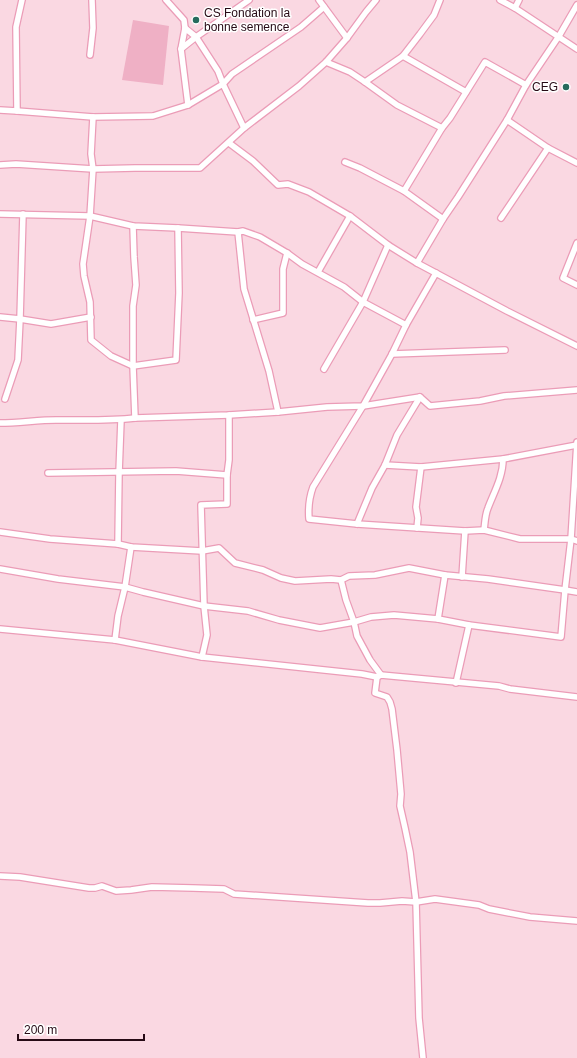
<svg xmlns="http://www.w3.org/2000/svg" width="577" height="1058" font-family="Helvetica,sans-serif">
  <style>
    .green { fill: #efb0c5 }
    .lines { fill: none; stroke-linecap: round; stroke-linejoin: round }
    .minor-casing { stroke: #eb9cb7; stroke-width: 8 }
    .minor { stroke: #fff; stroke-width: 5.5 }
    .poi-dot { fill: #266b5d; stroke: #fff; stroke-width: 1.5 }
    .labels { text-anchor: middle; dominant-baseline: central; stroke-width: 3; stroke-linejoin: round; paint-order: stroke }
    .poi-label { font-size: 12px; fill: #260a15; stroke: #fff; text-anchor: start }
  </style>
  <rect width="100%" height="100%" fill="#fad8e2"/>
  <polygon class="green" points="133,20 169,26 163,85 122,80"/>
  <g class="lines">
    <defs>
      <g id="minor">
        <polyline points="166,0 184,20 185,28 181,49 188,105"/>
        <polyline points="319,0 347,38"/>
        <polyline points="500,0 515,8 577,49"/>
        <polyline points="515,8 519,0"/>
        <polyline points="185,28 196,37 218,71 223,84 232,74 301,27 324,7"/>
        <polyline points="181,49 196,37 249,0"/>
        <polyline points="90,55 93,28 92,0"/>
        <polyline points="403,56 420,34 434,15 440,0"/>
        <polyline points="326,62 350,72 365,82 403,56 466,92"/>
        <polyline points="365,82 397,105 442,128"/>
        <polyline points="0,110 17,111 93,117 153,116 188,105 223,84 244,128"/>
        <polyline points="17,111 16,27 22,0"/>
        <polyline points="93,117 91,154 93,169 90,216 83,264 84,276 90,302 91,340 111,356 133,366 176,360 179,293 178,228"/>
        <polyline points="507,120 548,148 577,163"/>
        <polyline points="229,143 253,161 278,185 288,184 309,192 350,216 388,245 417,263 507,311 577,346"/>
        <polyline points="345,162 360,168 404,191 443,219"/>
        <polyline points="0,165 16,164 93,169 135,168 200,168 244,128 299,86 326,62 347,38 366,12 376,0"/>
        <polyline points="404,191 442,128 450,118 485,62 526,85"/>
        <polyline points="0,214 90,216 133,226 178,228 238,232 243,231 260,237 287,253 302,264 344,287 363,302 406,325"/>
        <polyline points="501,218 548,148"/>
        <polyline points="133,226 134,257 136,285 133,306 133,366 135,418"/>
        <polyline points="238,232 244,289 269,371 278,412"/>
        <polyline points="577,243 563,278 577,285"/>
        <polyline points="417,263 443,219 458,197 507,120 526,85 559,36 577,5"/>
        <polyline points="318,272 350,216"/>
        <path d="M436,273l-30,52 -14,29 -29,52 -50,81c-4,11 -5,20 -4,32l48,5 108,7 19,-1 36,9h51l6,2"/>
        <polyline points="0,317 20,319 23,214"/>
        <polyline points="253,320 283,313 283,269 287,253"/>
        <polyline points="392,354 505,350"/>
        <polyline points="324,369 363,302 388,245"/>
        <polyline points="5,399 18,360 20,319 51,324 91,317"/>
        <path d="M0,423c19,0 38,-3 56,-3 27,0 53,1 79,-2l94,-3 49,-3 49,-5 36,-1 57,-9 10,9 50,-5 24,-5 73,-6"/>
        <polyline points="385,465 421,467 503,459 577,445"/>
        <polyline points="48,473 176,471 227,475"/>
        <polyline points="357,524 372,488 385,465 397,435 420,397"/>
        <polyline points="417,528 418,518 416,507 421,467"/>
        <path d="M484,530c1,-7 1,-15 4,-22 6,-16 15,-31 15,-49"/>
        <polyline points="0,532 50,539 118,544 131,547 202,551 219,548 235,563 263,570 281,578 295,581 331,579 341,580 349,576 375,575 409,568 445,575 488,579 565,590 577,592"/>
        <polyline points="118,544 119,473 121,420"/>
        <polyline points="0,569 58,579 125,587 143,592 204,606 248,611 279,620 320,628 354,622 371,617 394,615 438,619 469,625 561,637 565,590 571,539 577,442"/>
        <polyline points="462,577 465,531"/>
        <polyline points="341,580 346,600 354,622 357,636 370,660 381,675"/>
        <polyline points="438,619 445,575"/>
        <polyline points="0,629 115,640 202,657 362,674 377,677 381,675 499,686 510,689 577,697"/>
        <polyline points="115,640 118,616 125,587 131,547"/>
        <polyline points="202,657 207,635 204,606 201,505 227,504 227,475 229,460 229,415"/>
        <polyline points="377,677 375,693 387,697 390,702 392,709 397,750 401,794 400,806 405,828 410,852 416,902 419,1018 423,1058"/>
        <polyline points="456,683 469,625"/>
        <polyline points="0,876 20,877 89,888 95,888 102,886 116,891 131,890 152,887 193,888 224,889 234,894 368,903 380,903 402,901 416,902 435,899 479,905 489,909 530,917 577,921"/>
      </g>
    </defs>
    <use href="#minor" class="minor-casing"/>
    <use href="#minor" class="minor"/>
  </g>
  <g class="poi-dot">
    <circle cx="196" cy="20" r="4"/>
    <circle cx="566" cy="87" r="4"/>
  </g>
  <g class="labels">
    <g class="poi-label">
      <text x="204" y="13">CS Fondation la<tspan x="204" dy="14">bonne semence</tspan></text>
      <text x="558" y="87" text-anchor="end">CEG</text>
    </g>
  </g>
  <path d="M18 1034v6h126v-6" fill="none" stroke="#260a15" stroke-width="2"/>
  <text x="24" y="1034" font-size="12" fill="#260a15" stroke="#ffffff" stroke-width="3" paint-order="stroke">200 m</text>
</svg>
